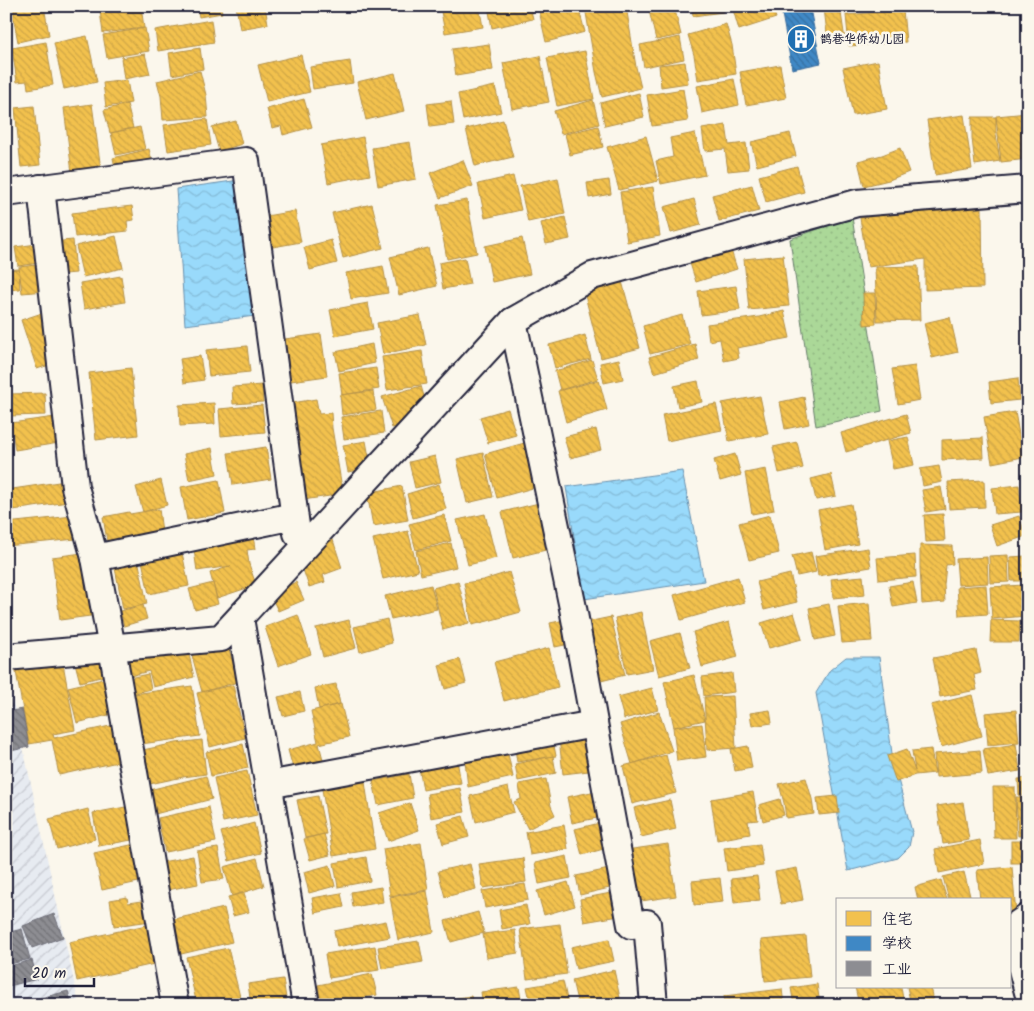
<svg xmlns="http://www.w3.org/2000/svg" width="1034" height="1011" font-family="Kalam,'LXGW WenKai TC',sans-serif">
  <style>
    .industrial { fill: url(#industrial-furrows) }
    .park { fill: url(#park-dots); stroke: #667d6a }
    .water { fill: url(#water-waves); stroke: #6990ae }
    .homes { fill: url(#homes-back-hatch); stroke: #b49148 }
    .schools { fill: url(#schools-back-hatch); stroke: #36699c }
    .industry { fill: url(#industry-back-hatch); stroke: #6d6d78 }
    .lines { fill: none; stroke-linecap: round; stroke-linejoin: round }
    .street-casing { stroke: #22223b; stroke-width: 30 }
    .street { stroke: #fbf7ec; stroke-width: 26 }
    .labels { text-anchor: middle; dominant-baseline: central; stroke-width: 5; stroke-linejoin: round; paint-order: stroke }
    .poi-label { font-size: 12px; font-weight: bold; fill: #22223b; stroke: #fbf7ec; text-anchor: start }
  </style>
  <defs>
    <pattern id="industrial-furrows" width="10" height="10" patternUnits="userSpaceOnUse" patternTransform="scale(1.25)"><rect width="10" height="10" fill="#e7ebf1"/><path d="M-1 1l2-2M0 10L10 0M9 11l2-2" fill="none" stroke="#c6c9d0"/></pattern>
    <pattern id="park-dots" width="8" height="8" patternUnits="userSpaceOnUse" patternTransform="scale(1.25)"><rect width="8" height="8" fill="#abd898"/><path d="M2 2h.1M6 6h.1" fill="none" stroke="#93b984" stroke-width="1.8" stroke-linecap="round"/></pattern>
    <pattern id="water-waves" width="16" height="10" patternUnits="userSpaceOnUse" patternTransform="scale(1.25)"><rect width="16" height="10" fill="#99dafb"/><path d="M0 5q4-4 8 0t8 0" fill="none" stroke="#84bbd8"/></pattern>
    <pattern id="homes-back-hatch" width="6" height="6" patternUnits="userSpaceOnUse" patternTransform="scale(1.25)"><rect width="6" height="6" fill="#f2c14e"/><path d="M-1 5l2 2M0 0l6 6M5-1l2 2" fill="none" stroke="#cfa645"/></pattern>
    <pattern id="schools-back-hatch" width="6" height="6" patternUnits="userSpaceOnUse" patternTransform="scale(1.25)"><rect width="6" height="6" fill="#3f88c5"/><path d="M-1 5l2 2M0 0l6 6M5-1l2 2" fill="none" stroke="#346fa1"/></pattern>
    <pattern id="industry-back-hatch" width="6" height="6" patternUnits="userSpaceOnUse" patternTransform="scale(1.25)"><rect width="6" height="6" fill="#8d8d92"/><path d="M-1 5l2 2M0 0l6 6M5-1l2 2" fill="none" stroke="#737378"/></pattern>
  </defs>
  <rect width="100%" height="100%" fill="#fbf7ec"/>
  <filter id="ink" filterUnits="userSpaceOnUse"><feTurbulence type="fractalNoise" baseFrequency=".02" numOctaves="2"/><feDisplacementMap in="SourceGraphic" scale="10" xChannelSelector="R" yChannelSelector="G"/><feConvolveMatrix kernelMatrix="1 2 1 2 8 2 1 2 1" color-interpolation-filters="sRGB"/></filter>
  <g filter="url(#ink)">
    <polygon class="industrial" points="6,669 79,1005 6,1005"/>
    <polygon class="park" points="852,217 882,411 816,426 790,239"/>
    <g class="water">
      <polygon points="240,180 255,316 185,325 176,189"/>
      <polygon points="682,471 704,581 584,599 566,487"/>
      <polygon points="846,657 879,657 893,761 912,832 909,847 898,858 848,871 816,693 830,670"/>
    </g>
    <g class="homes">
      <polygon points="11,6 44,6 49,35 18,42"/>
      <polygon points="99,6 119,6 99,10"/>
      <polygon points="141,6 144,28 103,33 100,11"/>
      <polygon points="197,6 221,6 222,13 199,17"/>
      <polygon points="236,6 265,6 268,24 240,29"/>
      <polygon points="440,6 479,6 483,27 445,33"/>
      <polygon points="488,6 530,6 533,19 492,28"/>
      <polygon points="538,6 578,6 585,32 546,42"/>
      <polygon points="587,6 626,6 636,67 641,88 602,97 596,72 585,7"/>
      <polygon points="648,6 674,6 681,35 656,40"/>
      <polygon points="692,6 722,6 723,12 693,16"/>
      <polygon points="732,6 772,6 776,18 739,30"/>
      <polygon points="782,6 804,6 783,11"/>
      <polygon points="832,6 840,6 845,40 828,42 824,8"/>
      <polygon points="903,10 906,42 849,46 846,15"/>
      <polygon points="211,20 214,42 158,51 155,30"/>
      <polygon points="726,24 732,45 736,74 698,80 694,55 688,35"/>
      <polygon points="145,28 149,51 107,58 103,35"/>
      <polygon points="87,36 97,82 64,89 54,43"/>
      <polygon points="680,37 684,59 644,67 640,45"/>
      <polygon points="46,42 53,85 28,89 27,81 17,82 12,48"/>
      <polygon points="489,44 493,70 456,76 452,49"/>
      <polygon points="200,48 203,69 172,75 169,53"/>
      <polygon points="585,51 594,99 557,106 547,58"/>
      <polygon points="145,54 150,74 124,79 121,58"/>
      <polygon points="301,55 310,92 267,102 258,65"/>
      <polygon points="540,56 549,102 512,109 503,63"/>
      <polygon points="350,61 353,83 313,89 310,67"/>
      <polygon points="878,61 887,109 853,115 843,68"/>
      <polygon points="685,62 688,83 661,87 659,65"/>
      <polygon points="780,65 786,98 746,105 740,72"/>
      <polygon points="200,71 206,95 208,117 163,120 161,96 157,81"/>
      <polygon points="395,73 404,111 366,120 357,82"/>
      <polygon points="734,79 739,105 702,113 697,86"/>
      <polygon points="127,80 131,103 106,107 103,83"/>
      <polygon points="495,86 501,112 463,120 458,94"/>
      <polygon points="683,89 688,121 652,126 647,95"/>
      <polygon points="639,93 644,117 605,126 600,103"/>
      <polygon points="304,99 312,127 283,135 281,126 272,128 267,109"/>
      <polygon points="593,100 599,124 561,134 554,111"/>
      <polygon points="451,101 454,124 430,127 427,104"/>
      <polygon points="92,104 102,177 73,181 64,108"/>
      <polygon points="127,104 133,128 110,133 104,110"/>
      <polygon points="34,106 40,165 21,167 15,108"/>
      <polygon points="1028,113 1028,159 1001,162 996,116"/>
      <polygon points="964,115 972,169 935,175 927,120"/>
      <polygon points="972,117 996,117 996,135 1000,161 975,165 972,138"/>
      <polygon points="207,119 211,145 168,151 164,125"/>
      <polygon points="503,120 513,157 475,166 466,129"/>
      <polygon points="236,121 242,144 219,151 212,127"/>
      <polygon points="726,125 729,145 746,143 749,169 728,171 725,149 705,151 702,129"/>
      <polygon points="598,126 603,147 570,155 565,134"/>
      <polygon points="140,127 145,149 116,155 111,133"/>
      <polygon points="695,133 705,175 661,184 656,161 673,157 670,138"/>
      <polygon points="790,133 796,156 757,166 751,142"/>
      <polygon points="646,136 658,181 619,190 607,147"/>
      <polygon points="363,137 370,175 328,183 321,145"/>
      <polygon points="410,142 416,179 378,186 372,148"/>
      <polygon points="900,148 909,172 889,180 864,186 858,161 882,155"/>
      <polygon points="149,149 154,169 117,176 113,158"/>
      <polygon points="463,160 473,186 440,198 430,173"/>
      <polygon points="797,166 804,192 766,202 759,176"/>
      <polygon points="513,176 521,210 485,218 478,184"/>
      <polygon points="558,178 565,214 528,222 520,186"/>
      <polygon points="609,180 611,194 589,198 587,183"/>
      <polygon points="752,185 759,211 719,221 712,195"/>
      <polygon points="653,187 660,236 627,242 620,192"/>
      <polygon points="694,199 701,225 671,233 664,207"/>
      <polygon points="467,200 477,253 447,259 437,205"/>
      <polygon points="372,204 383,248 343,258 332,213"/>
      <polygon points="132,206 134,220 127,221 128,231 75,237 72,213"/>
      <polygon points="982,208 983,288 925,290 925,259 868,267 860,218 920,210"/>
      <polygon points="295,211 301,242 273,247 266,216"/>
      <polygon points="565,217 570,239 546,244 541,223"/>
      <polygon points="116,236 123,268 83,277 76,246"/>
      <polygon points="522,238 530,274 492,282 485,246"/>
      <polygon points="73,240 76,273 54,275 51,242"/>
      <polygon points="331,240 337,263 310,270 304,247"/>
      <polygon points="44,243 47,262 18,266 15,247"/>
      <polygon points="729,244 737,269 696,282 688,257"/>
      <polygon points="428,248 437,286 399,295 390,257"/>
      <polygon points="783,255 789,306 749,310 744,259"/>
      <polygon points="465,258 470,284 443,289 439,263"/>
      <polygon points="44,264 46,291 22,293 19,267"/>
      <polygon points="383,266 388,293 351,299 346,273"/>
      <polygon points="918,266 920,320 877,321 875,267"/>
      <polygon points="19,269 20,289 6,290 6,270"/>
      <polygon points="620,274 640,348 601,358 582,284"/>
      <polygon points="121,276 125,302 84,309 80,283"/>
      <polygon points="736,286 740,310 701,315 698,291"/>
      <polygon points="863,293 875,293 876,324 864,325"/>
      <polygon points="368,303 373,329 335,336 330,310"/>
      <polygon points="784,311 790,338 737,348 739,358 724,361 720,339 709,341 707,324 759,317"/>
      <polygon points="42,313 58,362 37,369 21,320"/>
      <polygon points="420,315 426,345 383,354 377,323"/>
      <polygon points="682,315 690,344 650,354 643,326"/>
      <polygon points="950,317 958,352 932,358 924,323"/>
      <polygon points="321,334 327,376 291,381 285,339"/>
      <polygon points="585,335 591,359 555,368 549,345"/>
      <polygon points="372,344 375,363 339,371 335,352"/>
      <polygon points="695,344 699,360 654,373 649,357"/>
      <polygon points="247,346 250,372 209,376 206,350"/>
      <polygon points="422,351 427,384 387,390 382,357"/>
      <polygon points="200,356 204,380 184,383 180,359"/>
      <polygon points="619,359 623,379 604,383 600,363"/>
      <polygon points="592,360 598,379 560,390 555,371"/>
      <polygon points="915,366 920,400 898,404 892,369"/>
      <polygon points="131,368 138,435 96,440 89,373"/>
      <polygon points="376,368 379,389 342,395 339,373"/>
      <polygon points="1018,378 1020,400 991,403 989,382"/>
      <polygon points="599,380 607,410 566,422 558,391"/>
      <polygon points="698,381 702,402 678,407 674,386"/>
      <polygon points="262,385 263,402 233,404 232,387"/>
      <polygon points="421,386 430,417 392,428 382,397"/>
      <polygon points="373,391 376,410 342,415 340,395"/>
      <polygon points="45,393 46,415 9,416 9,394"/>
      <polygon points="760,396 768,434 729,441 722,403"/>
      <polygon points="804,397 809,424 785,429 780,402"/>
      <polygon points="316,399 319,414 331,413 332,428 343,494 303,500 286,404"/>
      <polygon points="214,403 215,424 180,426 179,405"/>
      <polygon points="716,404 722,430 667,441 662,415"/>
      <polygon points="262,405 265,432 221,436 219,409"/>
      <polygon points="508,409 516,435 488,443 480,417"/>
      <polygon points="1028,409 1028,454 1025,410"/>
      <polygon points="381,411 384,433 344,439 341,417"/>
      <polygon points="1015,412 1023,457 992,463 984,417"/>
      <polygon points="906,414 911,433 846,452 841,433"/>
      <polygon points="55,417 59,443 15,450 11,423"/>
      <polygon points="596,429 601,450 570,458 564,437"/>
      <polygon points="546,437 558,481 497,498 485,454"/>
      <polygon points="908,437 914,465 893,469 887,441"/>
      <polygon points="983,438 984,458 942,460 942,440"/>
      <polygon points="366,441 371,468 348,472 343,445"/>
      <polygon points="797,442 803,468 779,473 773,447"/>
      <polygon points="266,447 271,479 233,485 228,453"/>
      <polygon points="212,448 217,474 189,480 184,454"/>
      <polygon points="483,453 493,497 467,503 457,459"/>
      <polygon points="735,454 741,475 720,481 714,460"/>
      <polygon points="435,456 441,482 415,488 409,462"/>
      <polygon points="939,466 942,482 923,486 920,469"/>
      <polygon points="766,469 774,510 752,514 745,473"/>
      <polygon points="831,474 836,496 816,500 811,479"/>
      <polygon points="72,480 75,501 6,511 6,490"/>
      <polygon points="161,480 167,505 143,512 136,487"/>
      <polygon points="219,480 225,513 187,520 181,487"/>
      <polygon points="984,480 985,507 949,509 948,482"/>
      <polygon points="439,484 446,509 413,518 407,494"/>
      <polygon points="1019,485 1022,512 995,514 992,488"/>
      <polygon points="402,486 408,520 373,526 367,493"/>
      <polygon points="941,487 945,509 926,512 922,490"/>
      <polygon points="543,502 554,548 513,558 502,512"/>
      <polygon points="851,504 858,544 825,550 818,510"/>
      <polygon points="159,509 162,532 107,541 103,517 129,512 130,514"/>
      <polygon points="485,514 496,558 468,565 457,520"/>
      <polygon points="943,514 945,541 926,542 924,515"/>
      <polygon points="444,515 451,541 416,550 409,524"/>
      <polygon points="770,515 779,553 749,560 739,523"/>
      <polygon points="73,516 76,539 6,546 6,523"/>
      <polygon points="1019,516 1026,536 997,546 990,525"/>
      <polygon points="252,528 255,549 247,550 249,564 256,585 217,598 210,573 231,566 197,571 192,536"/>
      <polygon points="408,531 418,571 383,579 373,539"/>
      <polygon points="333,540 342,568 323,575 325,582 309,587 297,552"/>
      <polygon points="180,543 189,586 149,594 140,551"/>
      <polygon points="451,543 456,567 421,575 416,551"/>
      <polygon points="920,545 952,546 953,564 946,565 944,585 945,602 922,604 920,568"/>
      <polygon points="868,548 871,567 818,576 815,556"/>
      <polygon points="90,552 98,615 60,620 52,557"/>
      <polygon points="811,552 816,572 797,576 792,556"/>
      <polygon points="915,555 916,577 879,580 877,558"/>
      <polygon points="1008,555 1009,582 990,583 989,556"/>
      <polygon points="1025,556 1026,581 1011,581 1010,557"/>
      <polygon points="987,557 988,583 958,585 956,559"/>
      <polygon points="139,564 147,604 123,609 115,568"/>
      <polygon points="509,572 521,612 488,621 472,625 464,583 483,580"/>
      <polygon points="790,574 797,602 764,610 757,582"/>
      <polygon points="863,576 865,595 833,598 831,579"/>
      <polygon points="738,577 745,602 681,620 674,595"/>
      <polygon points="458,581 469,623 443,630 433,588"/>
      <polygon points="296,582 304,600 278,611 270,594"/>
      <polygon points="913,582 917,603 893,607 889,586"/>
      <polygon points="213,583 218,604 195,610 189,589"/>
      <polygon points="431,585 437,609 391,619 385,596"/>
      <polygon points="986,585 988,614 959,616 957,587"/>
      <polygon points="1024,585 1026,616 992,619 990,587"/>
      <polygon points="869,603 872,641 842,643 838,606"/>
      <polygon points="829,604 835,636 815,640 809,608"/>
      <polygon points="143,605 147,619 124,626 120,611"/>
      <polygon points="641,612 653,669 627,674 615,618"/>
      <polygon points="794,613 802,639 769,648 761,623"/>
      <polygon points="298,615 311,654 278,666 265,627"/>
      <polygon points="611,617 625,675 601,681 587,622"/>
      <polygon points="574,618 579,642 555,647 550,623"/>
      <polygon points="387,619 392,643 360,652 354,627"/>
      <polygon points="349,620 356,648 323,657 316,628"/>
      <polygon points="991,620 1020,621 1019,642 990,642"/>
      <polygon points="729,622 738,657 702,667 693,632"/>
      <polygon points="1021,626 1028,626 1028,643 1022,643"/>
      <polygon points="224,631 238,682 202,692 188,641"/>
      <polygon points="680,633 690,668 659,676 650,641"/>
      <polygon points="185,637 194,677 153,687 149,671 130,676 124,651"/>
      <polygon points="549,648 558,687 504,701 494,662"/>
      <polygon points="976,650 981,673 974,675 977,690 940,697 933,658"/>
      <polygon points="108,655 113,674 80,682 75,663"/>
      <polygon points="62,658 75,730 53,734 54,738 124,723 131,759 59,775 52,740 29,744 15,666"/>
      <polygon points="460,659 466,683 445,689 439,665"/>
      <polygon points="732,673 734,692 704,696 702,677"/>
      <polygon points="148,674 151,689 132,694 129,678"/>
      <polygon points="694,675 705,720 674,727 664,682"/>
      <polygon points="112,677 120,712 77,723 68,687"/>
      <polygon points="336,684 340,704 319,709 315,688"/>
      <polygon points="233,685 245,738 210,747 197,693"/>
      <polygon points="192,686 200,736 141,744 134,694"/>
      <polygon points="652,688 658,710 624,719 618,697"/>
      <polygon points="300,692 304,711 283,716 278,697"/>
      <polygon points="972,695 982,736 941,747 931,705"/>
      <polygon points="733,696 736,748 707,750 704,697"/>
      <polygon points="341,704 349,737 319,744 325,767 295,775 288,750 318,742 311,711"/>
      <polygon points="770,710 772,723 752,726 750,713"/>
      <polygon points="1016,710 1019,742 988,745 985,713"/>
      <polygon points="659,712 672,751 632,764 620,724"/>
      <polygon points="557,721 603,745 606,769 563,774"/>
      <polygon points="702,724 706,757 677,761 673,727"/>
      <polygon points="551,730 556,756 517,762 513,736"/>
      <polygon points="504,736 513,777 468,787 463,744"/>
      <polygon points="202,740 206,774 183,777 145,785 138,751 176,743"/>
      <polygon points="454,743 461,783 423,790 416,750"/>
      <polygon points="243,744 248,768 211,776 206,752"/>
      <polygon points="1016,744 1020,771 988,776 983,749"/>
      <polygon points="748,746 752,768 735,771 731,749"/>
      <polygon points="907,749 915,771 912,751 931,749 935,773 915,775 896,782 887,756"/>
      <polygon points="980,750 982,773 936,777 934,754"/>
      <polygon points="666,755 676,793 632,804 623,766"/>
      <polygon points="553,756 556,773 518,781 515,764"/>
      <polygon points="247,771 257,815 223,822 214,778"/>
      <polygon points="409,774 413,798 378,805 373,781"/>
      <polygon points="206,776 212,799 155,814 149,790"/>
      <polygon points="806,778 812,799 814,814 786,818 784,803 779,784"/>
      <polygon points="1028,778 1028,795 1019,796 1018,779"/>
      <polygon points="546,779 551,806 555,815 528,829 514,802 521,799 519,784"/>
      <polygon points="365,782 375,849 333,856 322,789"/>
      <polygon points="508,787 514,812 476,822 470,796"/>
      <polygon points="993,787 1015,787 1016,838 994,838"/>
      <polygon points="460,788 465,812 431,818 427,794"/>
      <polygon points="606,789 612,815 572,823 567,797"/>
      <polygon points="753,792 758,820 748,821 750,834 717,840 711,799"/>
      <polygon points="318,796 326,834 305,838 297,800"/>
      <polygon points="837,796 839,813 819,815 817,798"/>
      <polygon points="1016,797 1028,797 1028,835 1018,836"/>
      <polygon points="780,799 784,815 763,821 759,805"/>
      <polygon points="670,800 676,829 641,837 634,808"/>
      <polygon points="963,802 969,840 943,844 937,806"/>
      <polygon points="410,803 419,830 388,841 379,813"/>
      <polygon points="131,806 137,839 99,846 93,813"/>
      <polygon points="209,807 216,842 165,852 158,818"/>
      <polygon points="88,809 95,839 57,849 49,819"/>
      <polygon points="463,816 469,837 443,844 437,823"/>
      <polygon points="612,820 618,845 582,855 575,829"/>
      <polygon points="254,823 261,853 229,861 221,832"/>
      <polygon points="564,825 568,849 530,855 526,832"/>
      <polygon points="324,834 330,855 310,860 304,839"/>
      <polygon points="980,840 984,864 939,873 935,849"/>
      <rect x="1011" y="841" width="17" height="22"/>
      <polygon points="421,843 428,890 390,896 383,849"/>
      <polygon points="135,844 143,881 102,890 94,853"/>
      <polygon points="668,844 676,896 634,902 626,850"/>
      <polygon points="760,844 763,866 727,871 724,848"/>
      <polygon points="218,848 224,879 202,882 197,851"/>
      <polygon points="193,856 198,884 162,891 157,863"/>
      <polygon points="567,856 571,878 539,884 535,863"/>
      <polygon points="366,857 370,881 338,887 334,863"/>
      <polygon points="257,858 264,886 232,896 224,867"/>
      <polygon points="523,858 526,882 483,888 479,864"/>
      <polygon points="470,864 476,889 445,897 438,871"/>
      <polygon points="330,865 335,886 309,893 304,872"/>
      <polygon points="1012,867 1016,914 1010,914 1010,900 980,900 977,870"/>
      <polygon points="614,868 618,886 580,895 576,876"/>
      <polygon points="797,868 803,900 781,904 775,872"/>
      <polygon points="964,872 971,900 949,900 943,877"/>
      <polygon points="757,876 760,900 734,903 731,879"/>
      <polygon points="720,878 723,902 694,905 692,881"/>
      <polygon points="941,880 947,900 918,900 915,887"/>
      <polygon points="568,882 575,906 544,915 537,891"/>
      <polygon points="525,884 528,900 485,908 482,891"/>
      <polygon points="381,887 383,902 353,907 351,892"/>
      <polygon points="427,891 434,932 398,940 390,897"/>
      <polygon points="621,891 625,915 584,922 580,899"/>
      <polygon points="244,893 249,912 233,916 228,897"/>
      <polygon points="341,893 344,907 315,913 312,898"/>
      <polygon points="127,897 128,903 148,900 151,921 114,926 110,900"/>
      <polygon points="526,905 530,924 502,929 499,910"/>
      <polygon points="224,908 232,942 177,955 170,920"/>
      <polygon points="478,912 484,933 451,942 445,921"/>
      <polygon points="386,921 390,937 337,947 334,931"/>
      <polygon points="151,924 159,963 77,981 69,942"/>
      <polygon points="560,924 567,974 527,979 520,929"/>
      <polygon points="515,930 518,953 487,958 483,934"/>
      <polygon points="806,936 810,977 765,981 761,940"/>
      <polygon points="609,939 614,961 576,969 571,947"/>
      <polygon points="419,941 423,962 382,969 378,947"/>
      <polygon points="375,946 379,970 329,978 325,954"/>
      <polygon points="228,948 240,997 208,1005 197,1005 186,957"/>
      <polygon points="614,970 620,998 593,1005 578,1005 572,980"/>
      <polygon points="372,974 377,995 332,1005 321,1005 318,985"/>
      <polygon points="283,979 287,1005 251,1005 248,984"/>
      <polygon points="563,981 568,1004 531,1005 527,987"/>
      <polygon points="817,984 820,1005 794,1005 791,988"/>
      <polygon points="519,987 522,1005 483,1005 481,992"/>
      <polygon points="855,987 901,987 904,1005 859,1005"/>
      <polygon points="907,987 930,987 934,1005 911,1005"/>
      <polygon points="782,989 784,1005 725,1005 724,996"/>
      <polygon points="471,996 473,1005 432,1005 432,1002"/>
    </g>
    <polygon class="schools" points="810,9 821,63 792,69 782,14"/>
    <g class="industry">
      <polygon points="6,684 12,707 6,709"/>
      <polygon points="22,709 29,747 6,752 6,712"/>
      <polygon points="54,914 63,937 32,948 23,926"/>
      <polygon points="22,929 30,959 6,965 6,933"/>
      <polygon points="32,960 37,979 9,986 6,978 6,967"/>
      <polygon points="68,991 72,1005 43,1005 41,998"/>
    </g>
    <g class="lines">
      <defs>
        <g id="street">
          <polyline points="41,188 75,487 95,558"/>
          <polyline points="6,193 246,161 297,533"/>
          <polyline points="513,321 573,608 631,925 647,923 654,1005"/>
          <polyline points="240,618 306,1005"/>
          <polyline points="6,657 221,638 513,321 592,276 857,203 1028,189"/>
          <polyline points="268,785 594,724"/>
          <polyline points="1028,917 1015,926 1017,951 1028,992"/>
          <polyline points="175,1005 112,648 95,558 294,516"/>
        </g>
      </defs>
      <use href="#street" class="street-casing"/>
      <use href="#street" class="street"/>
    </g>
  </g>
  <defs>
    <symbol id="building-disc" viewBox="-11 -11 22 22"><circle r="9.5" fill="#1f6fb2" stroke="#fbf7ec"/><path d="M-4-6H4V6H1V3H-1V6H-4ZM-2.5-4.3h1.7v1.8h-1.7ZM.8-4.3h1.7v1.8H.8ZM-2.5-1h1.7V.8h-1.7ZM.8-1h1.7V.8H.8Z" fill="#fff"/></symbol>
  </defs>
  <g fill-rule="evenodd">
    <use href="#building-disc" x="785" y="23" width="32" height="32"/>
  </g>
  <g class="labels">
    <g class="poi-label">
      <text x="820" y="39">鹊巷华侨幼儿园</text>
    </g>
  </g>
  <rect width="1034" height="1011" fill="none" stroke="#fbf7ec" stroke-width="25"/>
  <rect x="12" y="12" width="1009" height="986" fill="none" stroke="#22223b" stroke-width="2" filter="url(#ink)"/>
  <rect x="836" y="898" width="175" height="90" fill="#fbf7ec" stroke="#a4a2a5"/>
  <rect x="846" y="911" width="25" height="15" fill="#f2c14e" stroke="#a4a2a5"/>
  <text x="882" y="924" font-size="15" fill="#22223b">住宅</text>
  <rect x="846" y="936" width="25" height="15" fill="#3f88c5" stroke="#a4a2a5"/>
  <text x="882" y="948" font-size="15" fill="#22223b">学校</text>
  <rect x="846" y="961" width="25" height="15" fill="#8d8d92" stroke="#a4a2a5"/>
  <text x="882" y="974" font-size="15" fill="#22223b">工业</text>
  <path d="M25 978v8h69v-8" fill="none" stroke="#22223b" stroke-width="2.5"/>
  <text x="32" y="978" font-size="15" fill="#22223b" stroke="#fbf7ec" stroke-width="4" paint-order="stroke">20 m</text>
</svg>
